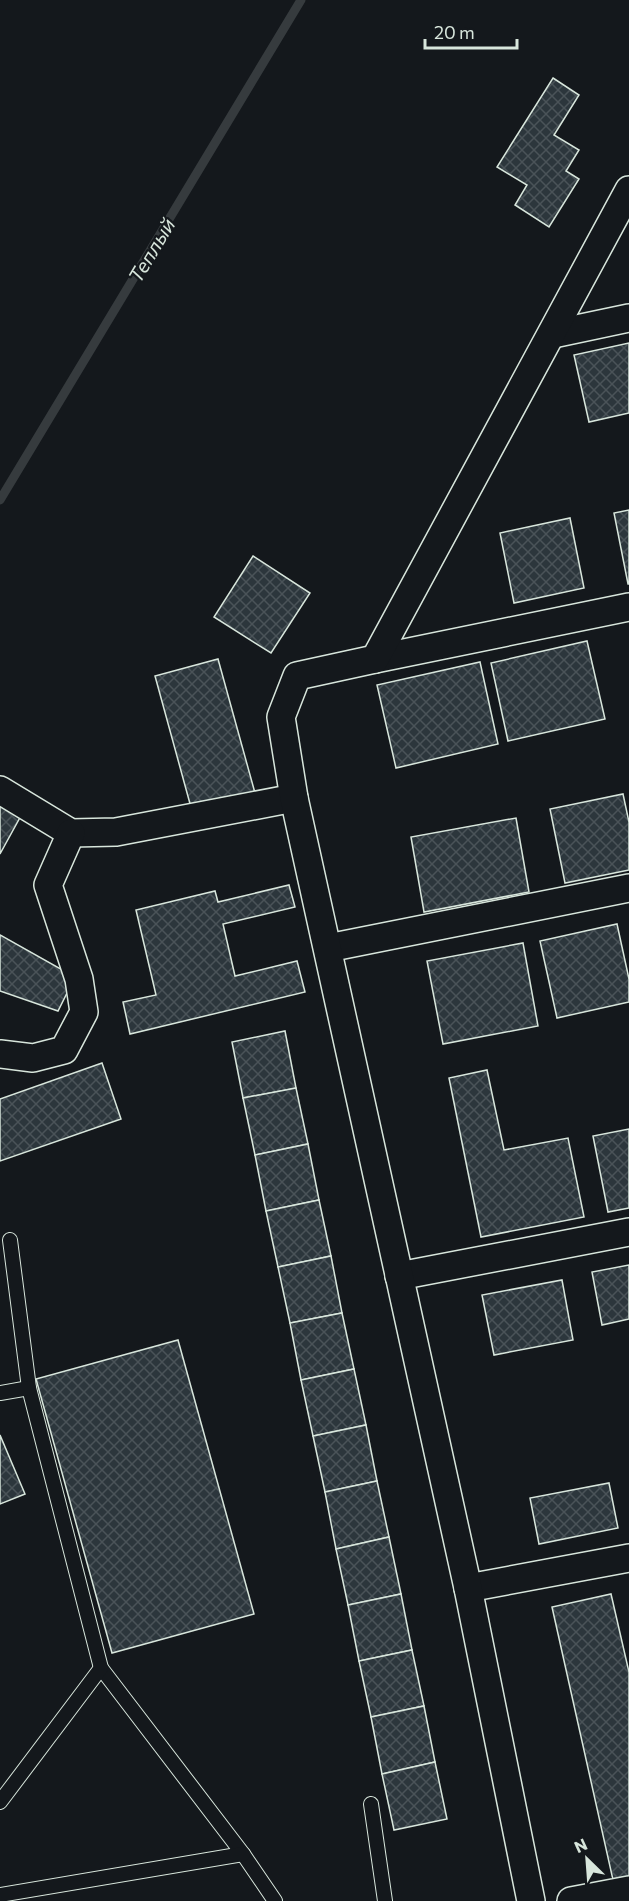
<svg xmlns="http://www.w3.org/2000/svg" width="629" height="1901" font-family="Commissioner,sans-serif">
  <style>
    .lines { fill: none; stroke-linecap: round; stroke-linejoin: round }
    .stream { stroke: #363b3e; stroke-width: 9 }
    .building { fill: url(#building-cross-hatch); stroke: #d8e6dc; stroke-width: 1.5 }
    .lane-casing { stroke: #d8e6dc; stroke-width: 16 }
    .street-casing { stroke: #d8e6dc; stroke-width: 30 }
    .lane { stroke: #14181c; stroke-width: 14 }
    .street { stroke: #14181c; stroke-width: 27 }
    .labels { text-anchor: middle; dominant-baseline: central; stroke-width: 4.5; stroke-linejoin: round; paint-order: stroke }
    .water-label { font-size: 20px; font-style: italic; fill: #d8e6dc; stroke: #14181c }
  </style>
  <defs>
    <pattern id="building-cross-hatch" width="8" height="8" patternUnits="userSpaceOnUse" patternTransform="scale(1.5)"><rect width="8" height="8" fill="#2c363c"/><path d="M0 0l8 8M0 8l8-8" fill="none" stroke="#4a5358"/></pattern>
  </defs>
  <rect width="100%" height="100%" fill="#14181c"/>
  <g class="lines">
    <polyline class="stream" points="0,500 301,0"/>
  </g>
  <g class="building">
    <polygon points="553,78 579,95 554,135 579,150 566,171 579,179 549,227 515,205 527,185 497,167"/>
    <polygon points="629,343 629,413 589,422 574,355"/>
    <polygon points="629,510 629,584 628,584 614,513"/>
    <polygon points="570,518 584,588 514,603 500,533"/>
    <polygon points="253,556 310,593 271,653 214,617"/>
    <polygon points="587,641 605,719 508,741 491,663"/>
    <polygon points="218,659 255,793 192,811 155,676"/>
    <polygon points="480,662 498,744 396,768 377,685"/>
    <polygon points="623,794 629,822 629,870 565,883 550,809"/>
    <polygon points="0,800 23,812 0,854"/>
    <polygon points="516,818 529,892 424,912 411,837"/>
    <polygon points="289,885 295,907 223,924 235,976 297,961 305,992 130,1034 123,1002 156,995 136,910 215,891 218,902"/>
    <polygon points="617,924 629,979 629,1002 557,1018 540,941"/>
    <polygon points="0,935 75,977 58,1011 0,991"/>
    <polygon points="523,943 538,1026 443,1044 427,961"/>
    <polygon points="285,1031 296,1088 243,1098 232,1042"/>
    <polygon points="102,1063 121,1119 0,1161 0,1099"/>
    <polygon points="487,1070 504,1150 568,1138 584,1217 481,1237 449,1078"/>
    <polygon points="296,1088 308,1144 255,1155 243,1098"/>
    <polygon points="629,1129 629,1208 608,1212 593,1136"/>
    <polygon points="308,1144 319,1200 266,1211 255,1155"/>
    <polygon points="319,1200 331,1256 278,1267 266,1211"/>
    <polygon points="331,1256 342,1313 290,1323 278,1267"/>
    <polygon points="629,1265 629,1319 602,1325 592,1272"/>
    <polygon points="562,1280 573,1340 494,1355 482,1295"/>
    <polygon points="342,1313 354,1369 301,1380 290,1323"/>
    <polygon points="178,1340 254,1614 112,1653 36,1379"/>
    <polygon points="354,1369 366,1425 313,1436 301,1380"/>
    <polygon points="366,1425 377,1481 325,1492 313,1436"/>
    <polygon points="0,1435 25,1494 0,1504"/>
    <polygon points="377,1481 389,1537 336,1549 325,1492"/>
    <polygon points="609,1483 618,1528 539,1544 530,1498"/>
    <polygon points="389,1537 401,1594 348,1605 336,1549"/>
    <polygon points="401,1594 412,1650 359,1661 348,1605"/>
    <polygon points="611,1594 629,1672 629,1877 613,1880 552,1607"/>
    <polygon points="412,1650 424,1706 371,1717 359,1661"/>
    <polygon points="424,1706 435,1762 382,1774 371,1717"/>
    <polygon points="435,1762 447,1819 394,1830 382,1774"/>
  </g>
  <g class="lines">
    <defs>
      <g id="lane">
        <polyline points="10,1240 29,1388 101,1668 243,1854 275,1901"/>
        <polyline points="0,1393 29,1388"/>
        <polyline points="0,1802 101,1668"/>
        <polyline points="371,1804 385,1901"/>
        <polyline points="0,1895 243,1854"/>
      </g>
      <g id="street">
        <polyline points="553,334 629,318"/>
        <polyline points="375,659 629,607"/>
        <polyline points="0,790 71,833 116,832 294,798"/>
        <polyline points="328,948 629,888"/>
        <polyline points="0,1054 33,1058 64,1050 84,1012 79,979 48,885 71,833"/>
        <polyline points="399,1276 629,1232"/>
        <polyline points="468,1588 629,1558"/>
        <polyline points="531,1901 468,1588 294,798 281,717 297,676 375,659 629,190"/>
        <polyline points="571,1901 629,1890"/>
      </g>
    </defs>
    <use href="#lane" class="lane-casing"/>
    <use href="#street" class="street-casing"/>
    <use href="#lane" class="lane"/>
    <use href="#street" class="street"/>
  </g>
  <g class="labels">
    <g class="water-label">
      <text transform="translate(151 250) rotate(-59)">Теплый</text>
    </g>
  </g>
  <g transform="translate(587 1859) rotate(335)" stroke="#14181c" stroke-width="4.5" paint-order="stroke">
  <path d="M0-4.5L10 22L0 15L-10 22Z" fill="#d8e6dc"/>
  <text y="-9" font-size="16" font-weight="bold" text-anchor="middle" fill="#d8e6dc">N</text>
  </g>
  <path d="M425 39v9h92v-9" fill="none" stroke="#d8e6dc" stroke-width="3"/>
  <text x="434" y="39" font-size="18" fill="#d8e6dc" stroke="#14181c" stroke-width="4.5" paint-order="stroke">20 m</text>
</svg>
